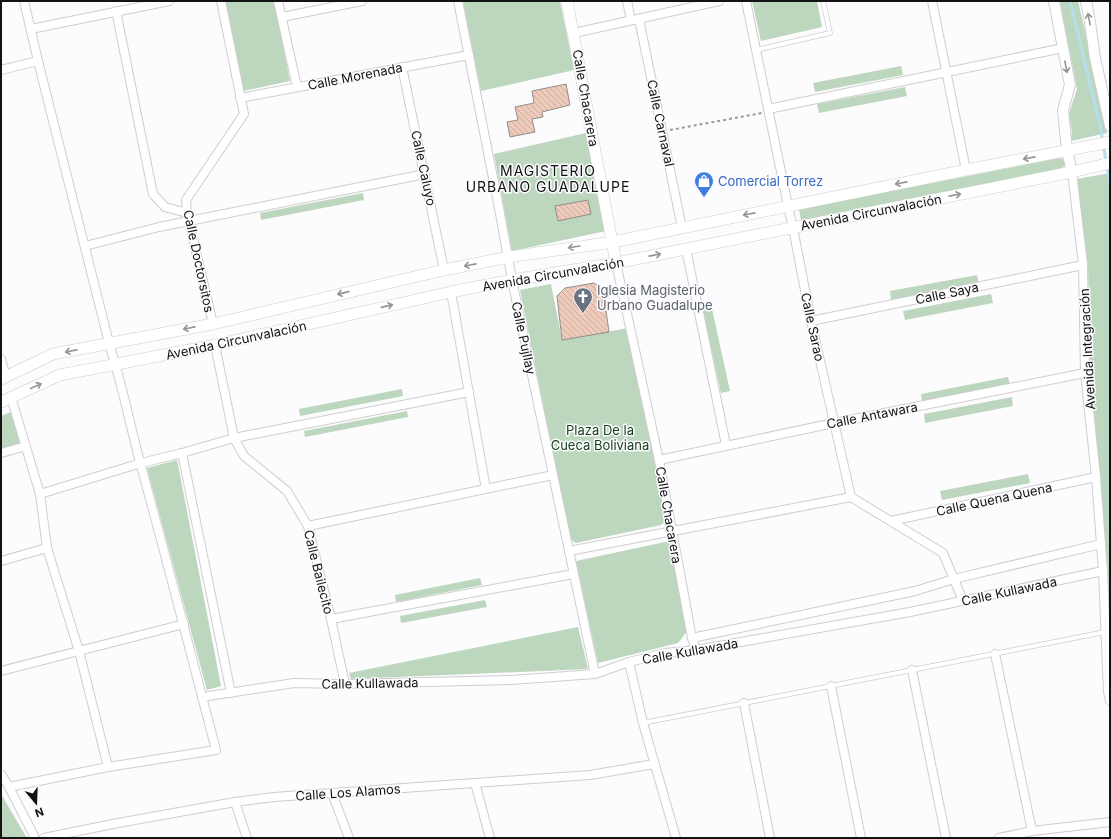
<svg xmlns="http://www.w3.org/2000/svg" width="1111" height="839" font-family="Inter,sans-serif">
  <style>
    .green { fill: #bcd7bd }
    .lines { fill: none; stroke-linecap: round; stroke-linejoin: round }
    .stream { stroke: #b6dfed; stroke-width: 3 }
    .building { fill: url(#building-back-hatch); stroke: #928e8d }
    .service-casing { stroke: #cecdd0; stroke-width: 5.5 }
    .minor-casing { stroke: #cecdd0; stroke-width: 10 }
    .tertiary-casing { stroke: #cecdd0; stroke-width: 12 }
    .secondary-casing { stroke: #cecdd0; stroke-width: 12 }
    .path { stroke: #9a9a9c; stroke-width: 2; stroke-dasharray: 3 3; stroke-linecap: butt }
    .service { stroke: #fff; stroke-width: 4 }
    .minor { stroke: #fff; stroke-width: 8 }
    .tertiary { stroke: #fff; stroke-width: 10 }
    .secondary { stroke: #fff; stroke-width: 11 }
    .oneway { stroke: #959595 }
    .labels { text-anchor: middle; dominant-baseline: central; stroke-width: 3; stroke-linejoin: round; paint-order: stroke }
    .street-label { font-size: 13px; fill: #131314; stroke: #fcfbfe }
    .shop-label { font-size: 13px; fill: #366cbe; stroke: #fcfbfe; text-anchor: start }
    .worship-label { font-size: 13px; fill: #5b616d; stroke: #fcfbfe; text-anchor: start }
    .park-label { font-size: 13px; fill: #133d19; stroke: #fcfbfe }
    .neighbourhood-label { font-size: 14px; letter-spacing: 1px; fill: #131314; stroke: #fcfbfe }
  </style>
  <defs>
    <pattern id="building-back-hatch" width="6" height="6" patternUnits="userSpaceOnUse"><rect width="6" height="6" fill="#eecaba"/><path d="M-1 5l2 2M0 0l6 6M5-1l2 2" fill="none" stroke="#cbad9f"/></pattern>
  </defs>
  <rect width="100%" height="100%" fill="#fcfbfe"/>
  <g class="green">
    <polygon points="225,1 274,1 290,81 243,91"/>
    <polygon points="463,1 560,1 574,70 481,91"/>
    <polygon points="752,1 817,1 822,27 761,41"/>
    <polygon points="1060,1 1078,1 1093,66 1100,107 1107,133 1071,141 1072,132 1069,113 1077,89"/>
    <polygon points="901,66 903,75 815,92 813,83"/>
    <polygon points="905,87 907,96 819,113 817,104"/>
    <polygon points="586,133 606,231 512,251 494,154"/>
    <polygon points="1060,158 1064,160 1065,165 1062,168 801,221 799,209"/>
    <polygon points="1110,173 1110,623 1100,476 1090,369 1088,265 1077,179"/>
    <polygon points="363,193 364,200 261,220 260,213"/>
    <polygon points="977,275 979,284 891,300 890,291"/>
    <polygon points="551,284 562,340 628,328 666,521 661,525 576,543 570,539 520,290"/>
    <polygon points="991,294 993,303 905,320 903,311"/>
    <polygon points="711,304 730,391 721,393 702,306"/>
    <polygon points="1008,377 1010,386 922,403 921,394"/>
    <polygon points="402,389 403,396 300,416 299,409"/>
    <polygon points="1012,397 1013,406 925,423 924,414"/>
    <polygon points="407,411 408,417 305,437 304,431"/>
    <polygon points="11,412 20,444 1,449 1,416"/>
    <polygon points="177,460 221,686 207,690 147,468"/>
    <polygon points="1028,474 1030,483 942,500 940,491"/>
    <polygon points="670,541 688,630 678,643 598,663 576,561"/>
    <polygon points="480,578 482,585 396,602 395,595"/>
    <polygon points="485,600 487,607 401,623 400,616"/>
    <polygon points="578,627 588,669 351,679 349,673"/>
    <polygon points="1,794 27,838 1,838"/>
  </g>
  <g class="lines">
    <g class="stream">
      <polyline points="1070,1 1100,125 1106,161"/>
      <polyline points="1107,167 1110,184"/>
    </g>
  </g>
  <g class="building">
    <polygon points="566,84 570,105 542,112 543,117 532,119 535,132 510,137 507,122 518,120 515,107 534,103 532,91"/>
    <polygon points="588,200 591,214 558,221 555,206"/>
    <polygon points="594,283 603,289 609,332 562,340 557,296 565,288"/>
  </g>
  <g class="lines">
    <defs>
      <g id="service">
        <polyline points="756,50 830,33 823,1"/>
        <polyline points="643,723 1105,632"/>
      </g>
      <g id="minor">
        <polyline points="278,1 297,87"/>
        <polyline points="458,1 499,208 512,280 595,674"/>
        <polyline points="627,1 631,20"/>
        <polyline points="746,1 788,206 793,228 811,321 851,497 943,553 963,601"/>
        <polyline points="932,1 966,170"/>
        <polyline points="116,11 153,194 165,207 187,213"/>
        <polyline points="282,17 362,1"/>
        <polyline points="639,19 682,228"/>
        <polyline points="31,29 169,1"/>
        <polyline points="574,33 719,1"/>
        <polyline points="402,67 444,270"/>
        <polyline points="1,70 38,61"/>
        <polyline points="240,98 469,55"/>
        <polyline points="768,109 1063,48"/>
        <polyline points="1072,172 1083,265 1085,373 1096,477 1103,571 1108,692 1110,701"/>
        <polyline points="85,246 159,227 425,174"/>
        <polyline points="686,249 726,445"/>
        <polyline points="616,263 659,460 692,638 696,650"/>
        <polyline points="451,292 486,489"/>
        <polyline points="811,321 1083,265"/>
        <polyline points="213,324 187,213 186,200 244,114 221,1"/>
        <polyline points="215,345 234,438 244,456 287,491 308,526 331,619 345,684"/>
        <polyline points="1,359 6,377"/>
        <polyline points="11,397 40,494 47,548 79,651 108,767"/>
        <polyline points="1,453 26,446"/>
        <polyline points="182,453 231,693"/>
        <polyline points="659,460 834,423 1085,373"/>
        <polyline points="40,494 141,463 182,453 234,438 469,392"/>
        <polyline points="891,521 1096,477"/>
        <polyline points="308,526 553,475"/>
        <polyline points="569,551 851,497"/>
        <polyline points="1,561 47,548"/>
        <polyline points="331,619 573,574"/>
        <polyline points="692,638 915,591 954,579 1101,544"/>
        <polyline points="995,654 1032,831"/>
        <polyline points="629,662 643,723 676,838"/>
        <polyline points="912,670 946,838"/>
        <polyline points="1,671 184,624"/>
        <polyline points="831,686 861,838"/>
        <polyline points="202,697 294,683 345,684 511,680 595,674 629,662 665,653 696,650 910,612 1103,571"/>
        <polyline points="744,703 770,838"/>
        <polyline points="1,774 9,787 35,838"/>
        <polyline points="475,783 490,838"/>
        <path d="M9,787l99,-20 108,-17c-25,-95 -49,-190 -75,-284 -11,-41 -19,-82 -32,-123l-71,-282 -14,-60"/>
        <polyline points="332,793 349,838"/>
        <polyline points="235,802 247,838"/>
        <polyline points="44,838 118,823 235,802 274,797 332,793 590,775 654,764"/>
        <polyline points="999,838 1032,831 1110,822"/>
      </g>
      <g id="tertiary">
        <polyline points="1054,1 1070,85 1063,110 1067,150 1072,172"/>
        <polyline points="1086,1 1090,22 1095,58 1110,126"/>
      </g>
      <g id="secondary">
        <polyline points="567,1 616,263"/>
        <polyline points="1,379 53,354 213,324 444,270 508,257 613,242 966,170 1110,142"/>
        <polyline points="1,402 60,375 215,345 451,292 512,280 616,263 1072,172 1110,163"/>
      </g>
    </defs>
    <use href="#service" class="service-casing"/>
    <use href="#minor" class="minor-casing"/>
    <use href="#tertiary" class="tertiary-casing"/>
    <use href="#secondary" class="secondary-casing"/>
    <polyline class="path" points="670,130 762,113"/>
    <use href="#service" class="service"/>
    <use href="#minor" class="minor"/>
    <use href="#tertiary" class="tertiary"/>
    <use href="#secondary" class="secondary"/>
  </g>
  <defs><path id="oneway-shaft" d="M-6 0H5M1.5-3L5.5 0L1.5 3" fill="none" stroke-width="1.6" stroke-linecap="round" stroke-linejoin="round"/></defs>
  <g class="oneway">
    <use href="#oneway-shaft" transform="translate(1089 19) rotate(-101)"/>
    <use href="#oneway-shaft" transform="translate(1066 67) rotate(79)"/>
    <use href="#oneway-shaft" transform="translate(1029 158) rotate(169)"/>
    <use href="#oneway-shaft" transform="translate(901 183) rotate(169)"/>
    <use href="#oneway-shaft" transform="translate(955 195) rotate(-11)"/>
    <use href="#oneway-shaft" transform="translate(749 214) rotate(169)"/>
    <use href="#oneway-shaft" transform="translate(574 247) rotate(171)"/>
    <use href="#oneway-shaft" transform="translate(655 255) rotate(-11)"/>
    <use href="#oneway-shaft" transform="translate(470 265) rotate(169)"/>
    <use href="#oneway-shaft" transform="translate(343 293) rotate(167)"/>
    <use href="#oneway-shaft" transform="translate(387 306) rotate(-13)"/>
    <use href="#oneway-shaft" transform="translate(189 328) rotate(169)"/>
    <use href="#oneway-shaft" transform="translate(71 351) rotate(169)"/>
    <use href="#oneway-shaft" transform="translate(36 386) rotate(-24)"/>
  </g>
  <defs>
    <symbol id="shop-pin" viewBox="-11 -11 22 30"><path d="M0 17L-7.5 6A9.5 9.5 0 1 1 7.5 6Z" fill="#3f7fe0" stroke="#fcfbfe"/><path d="M-5-2.5h2.3a2.7 3.5 0 0 1 5.4 0H5L5.5 6h-11ZM-1.5-2.5h3a1.5 2.3 0 0 0-3 0Z" fill="#fff"/></symbol>
    <symbol id="church-pin" viewBox="-11 -11 22 30"><path d="M0 17L-7.5 6A9.5 9.5 0 1 1 7.5 6Z" fill="#6b7280" stroke="#fcfbfe"/><path d="M-1.2-6h2.4v3.5h3.3v2.4h-3.3V6h-2.4V-.1h-3.3v-2.4h3.3Z" fill="#fff"/></symbol>
  </defs>
  <g fill-rule="evenodd">
    <use href="#shop-pin" x="693" y="170" width="22" height="30"/>
    <use href="#church-pin" x="572" y="286" width="22" height="30"/>
  </g>
  <g class="labels">
    <g class="street-label">
      <text transform="translate(355 76) rotate(-11)">Calle Morenada</text>
      <text transform="translate(586 98) rotate(80)">Calle Chacarera</text>
      <text transform="translate(661 123) rotate(78)">Calle Carnaval</text>
      <text transform="translate(424 168) rotate(78)">Calle Caluyo</text>
      <text transform="translate(871 212) rotate(-11)">Avenida Circunvalación</text>
      <text transform="translate(199 261) rotate(78)">Calle Doctorsitos</text>
      <text transform="translate(553 274) rotate(-10)">Avenida Circunvalación</text>
      <text transform="translate(947 293) rotate(-12)">Calle Saya</text>
      <text transform="translate(813 327) rotate(78)">Calle Sarao</text>
      <text transform="translate(524 338) rotate(78)">Calle Pujllay</text>
      <text transform="translate(236 340) rotate(-12)">Avenida Circunvalación</text>
      <text transform="translate(1087 349) rotate(-93)">Avenida Integración</text>
      <text transform="translate(872 415) rotate(-11)">Calle Antawara</text>
      <text transform="translate(994 499) rotate(-12)">Calle Quena Quena</text>
      <text transform="translate(669 515) rotate(80)">Calle Chacarera</text>
      <text transform="translate(319 572) rotate(76)">Calle Bailecito</text>
      <text transform="translate(1009 591) rotate(-12)">Calle Kullawada</text>
      <text transform="translate(690 651) rotate(-10)">Calle Kullawada</text>
      <text transform="translate(370 683) rotate(-1)">Calle Kullawada</text>
      <text transform="translate(348 792) rotate(-4)">Calle Los Alamos</text>
    </g>
    <g class="shop-label">
      <text x="718" y="181">Comercial Torrez</text>
    </g>
    <g class="worship-label">
      <text x="597" y="290">Iglesia Magisterio<tspan x="597" dy="15">Urbano Guadalupe</tspan></text>
    </g>
    <g class="park-label">
      <text x="600" y="430">Plaza De la<tspan x="600" dy="15">Cueca Boliviana</tspan></text>
    </g>
    <g class="neighbourhood-label">
      <text x="548" y="170">MAGISTERIO<tspan x="548" dy="16">URBANO GUADALUPE</tspan></text>
    </g>
  </g>
  <rect width="1111" height="839" fill="none" stroke="#131314" stroke-width="4"/>
  <g transform="translate(36 803) rotate(161)" stroke="#fcfbfe" stroke-width="3" paint-order="stroke">
  <path d="M0-3L7 15L0 10L-7 15Z" fill="#131314"/>
  <text y="-6" font-size="11" font-weight="bold" text-anchor="middle" fill="#131314">N</text>
  </g>
</svg>
